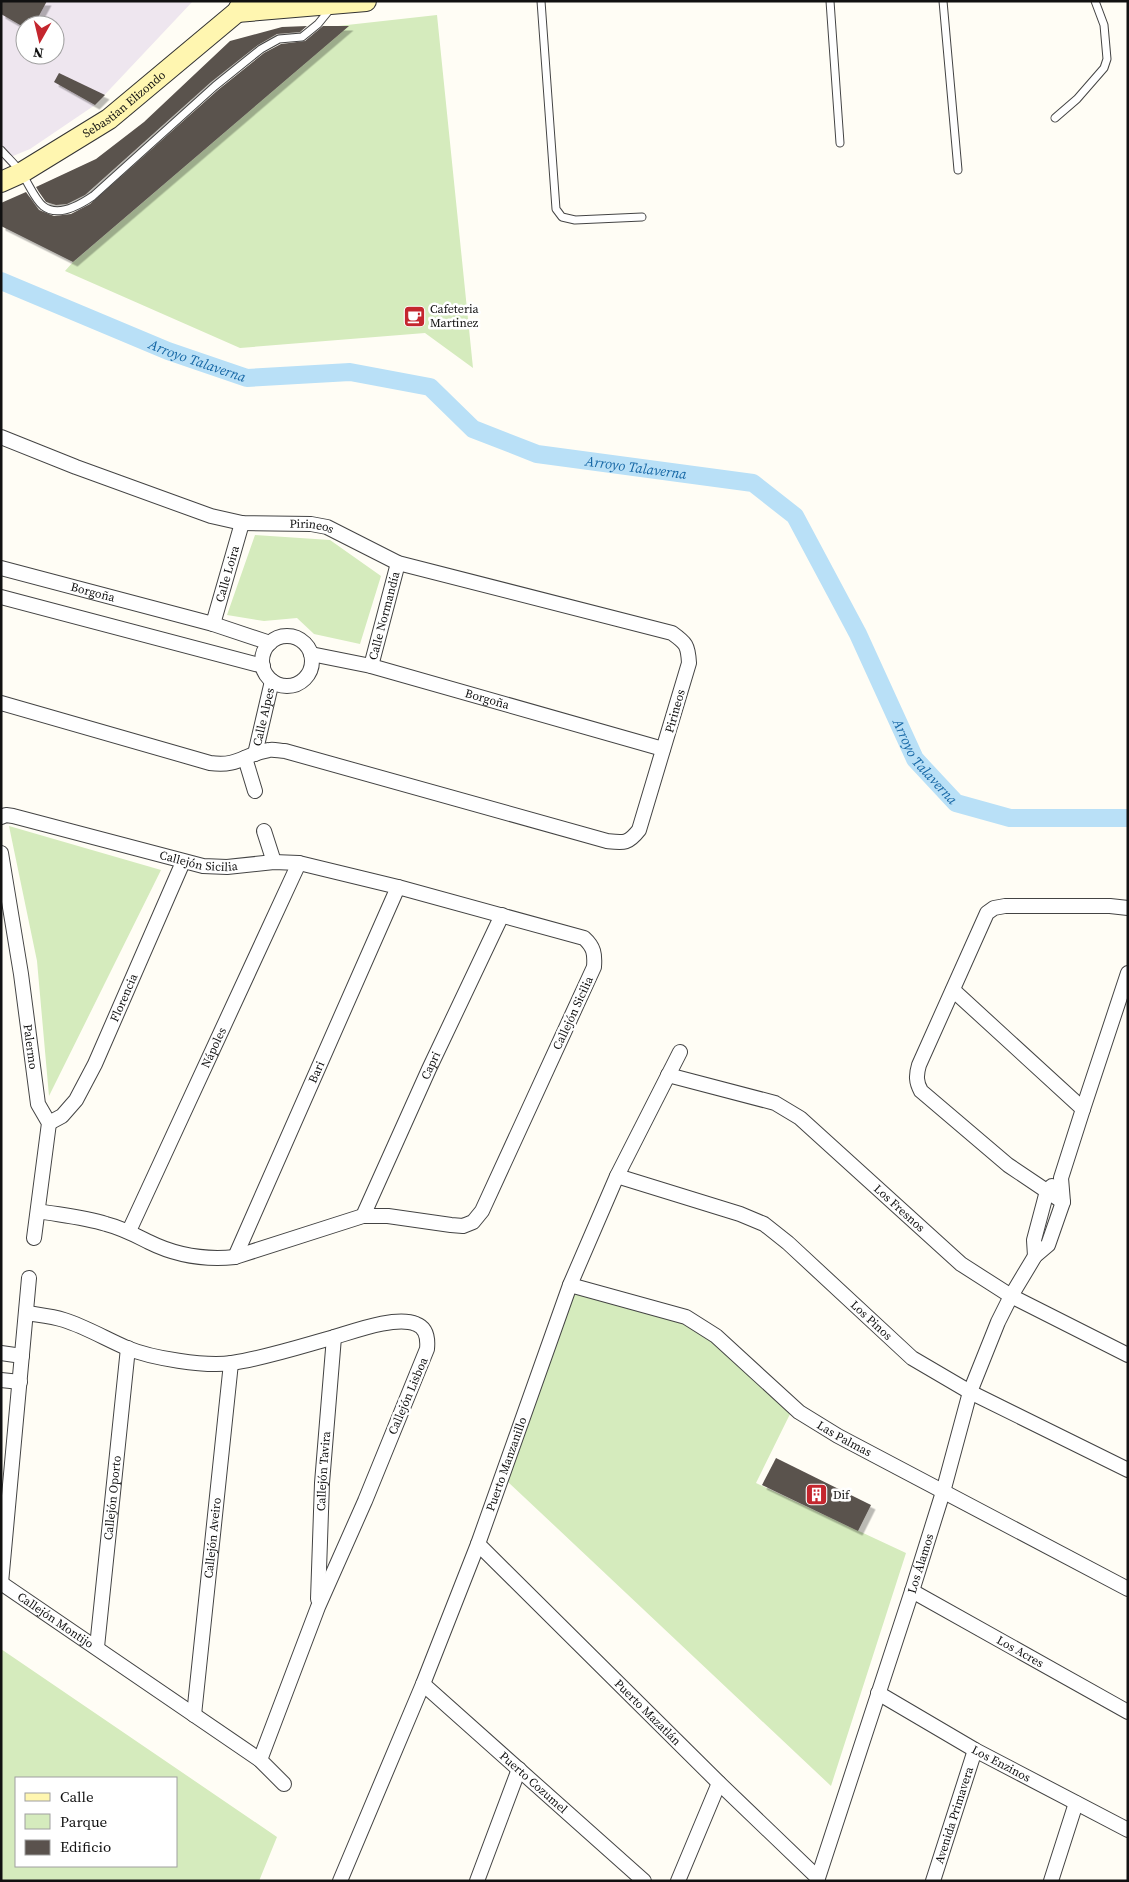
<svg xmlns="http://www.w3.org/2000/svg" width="1129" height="1882" font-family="'Source Serif 4',serif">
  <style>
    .industrial { fill: #eee6ef; fill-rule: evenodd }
    .green { fill: #d5ebbd; fill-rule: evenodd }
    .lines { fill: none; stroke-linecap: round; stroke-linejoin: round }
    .canal { stroke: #b9e0f7; stroke-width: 18 }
    .building { fill: #5a524d; filter: url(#shadow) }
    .lane-casing { stroke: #444; stroke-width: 9 }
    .street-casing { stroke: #444; stroke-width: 16 }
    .secondary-casing { stroke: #333; stroke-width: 22 }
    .lane { stroke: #fff; stroke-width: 7 }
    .street { stroke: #fff; stroke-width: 14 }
    .secondary { stroke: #fff6b0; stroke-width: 20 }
    .labels { text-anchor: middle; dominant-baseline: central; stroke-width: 5; stroke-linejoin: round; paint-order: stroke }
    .street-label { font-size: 12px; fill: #111; stroke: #fff }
    .poi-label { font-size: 12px; fill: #111; stroke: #fff; text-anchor: start }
    .water-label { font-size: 14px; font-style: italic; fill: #1768a6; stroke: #fff }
  </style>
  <defs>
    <filter id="shadow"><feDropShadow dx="4.5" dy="4.5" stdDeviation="0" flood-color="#0004"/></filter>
  </defs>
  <rect width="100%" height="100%" fill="#fffdf5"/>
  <path class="industrial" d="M1,1h192l-98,104 -65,44 -29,12zM25,25h30v30h-30z"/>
  <g class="green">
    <polygon points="437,15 473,368 425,333 240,348 65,271 73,262 339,34 338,26"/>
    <polygon points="255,535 330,540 381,576 360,644 314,634 297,618 264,621 227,615"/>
    <polygon points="9,826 161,870 49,1096 37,961"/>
    <polygon points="575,1292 681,1318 712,1338 791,1412 756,1483 906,1553 831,1786 506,1480 567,1299"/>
    <path d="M1,1649l276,188 -18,44h-258zM176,1778v88h-160v-88z"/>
  </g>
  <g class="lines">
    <path class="canal" id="s1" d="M1,281l167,70 79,27 103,-6 80,15 43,42 64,25 216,29 42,33 63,118 57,125 41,44 54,15h118"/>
  </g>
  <g class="building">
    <polygon points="1,1 47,1 34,25 20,25 1,14"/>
    <polygon points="307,26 300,32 277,34 258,45 211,82 85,195 67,204 56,205 46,202 39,192 36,187 96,159 144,122 230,41 282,27"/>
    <polygon points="323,26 349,26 73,262 1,226 1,203 26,192 39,210 54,216 71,214 90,204 218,90 264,53 281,44 305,41"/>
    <polygon points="59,73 105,95 95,105 54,82"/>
    <polygon points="776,1458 871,1505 858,1531 762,1485"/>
  </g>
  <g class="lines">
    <defs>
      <g id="lane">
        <polyline points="541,1 556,209 562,217 575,220 642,217"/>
        <polyline points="830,1 840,143"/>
        <polyline points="943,1 958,170"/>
        <polyline points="1055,118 1077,99 1104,68 1107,59 1104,25 1095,1"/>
        <path d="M1,150c7,8 15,15 21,24 7,10 12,24 21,32 15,12 37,-1 50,-10l122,-110 46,-37 18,-10 23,-2 16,-13 13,-16"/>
      </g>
      <g id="street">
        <path id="s2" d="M1,437l75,30 135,49 31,7 69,1 16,3 71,36 274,70c14,10 16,12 17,30l-50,167c-11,14 -15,13 -32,11l-322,-90c-5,0 -11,-2 -16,-1 -26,4 -29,17 -59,13l-209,-60"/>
        <path id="s3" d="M1,568l212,56 57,19"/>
        <polyline points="1,597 263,666"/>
        <path id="s4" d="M213,624l29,-101"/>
        <circle cx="287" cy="661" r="25"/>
        <path id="s5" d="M311,654l60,12 292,83"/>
        <path id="s6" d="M371,666l27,-103"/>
        <path id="s7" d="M255,754l17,-73"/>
        <polyline points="245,758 255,791"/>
        <path id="s8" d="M1,817l5,-2 7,1 190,50 24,1 47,-5 25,1 99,24 186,51c10,9 11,16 10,29l-112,244 -9,11 -10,4 -12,-1 -63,-9h-25l-128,41c-30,3 -58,-1 -86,-15 -14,-7 -27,-14 -43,-18 -22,-7 -46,-9 -68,-13"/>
        <polyline points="264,831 274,862"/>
        <path id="s9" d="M1,853l20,121 17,130 11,19 -15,115"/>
        <polyline points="953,990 1083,1109"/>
        <path id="s10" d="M668,1075l107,28 25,15 161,146 50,32 117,59"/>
        <path id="s11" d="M49,1123l13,-7 14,-16 19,-36 88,-202"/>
        <path id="s12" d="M617,1176l123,38 24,10 24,19 124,115 58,34 158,78"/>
        <path d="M1063,1202l-55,-37 -87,-74c-5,-9 -5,-16 -2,-26l68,-152 7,-5 11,-2h105l18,2"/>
        <path id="s13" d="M363,1216l66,-147 73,-154"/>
        <path id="s14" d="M129,1231l170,-368"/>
        <polyline points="1035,1256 1034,1240 1047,1191 1052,1186"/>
        <path id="s15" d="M235,1257l163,-370"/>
        <path id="s16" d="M570,1285l116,32 30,19 83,76 39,24 290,153"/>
        <path d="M27,1313c12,2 25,3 37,7 22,7 42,19 63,28 24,10 78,19 105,15 33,-5 67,-16 99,-25 21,-6 65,-23 85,-14 11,4 12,15 11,25l-62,152 -47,106 -58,153"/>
        <polyline points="1,1353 22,1356"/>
        <polyline points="1,1380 20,1382"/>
        <path id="s17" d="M478,1544l241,239 99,95"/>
        <path id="s18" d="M1,1583l259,177 24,24"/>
        <polyline points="1,1583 29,1278"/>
        <path id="s19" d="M912,1591l216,121"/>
        <path id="s20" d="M318,1599l4,-116 12,-146"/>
        <path id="s21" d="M97,1647l31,-299"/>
        <path id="s22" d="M423,1684l221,197"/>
        <path id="s23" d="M878,1693l97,57 153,80"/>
        <path id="s24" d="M194,1715l37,-352"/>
        <path id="s25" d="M340,1881l83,-197 55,-140 92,-259 47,-109 63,-124"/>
        <polyline points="477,1881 519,1769"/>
        <polyline points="678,1881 719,1783"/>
        <path id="s26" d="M817,1881l95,-290 31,-99 27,-100 28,-70 13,-26 24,-40 13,-11 15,-43 -2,-24 22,-69 45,-136"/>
        <path id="s27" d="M933,1881l42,-131"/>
        <polyline points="1051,1881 1076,1803"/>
      </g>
      <g id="secondary">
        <polyline points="237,12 366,1"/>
        <path id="s28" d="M1,182l20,-9 88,-54 128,-107 6,-11"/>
      </g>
    </defs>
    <use href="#lane" class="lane-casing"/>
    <use href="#street" class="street-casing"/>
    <use href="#secondary" class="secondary-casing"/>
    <use href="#lane" class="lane"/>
    <use href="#street" class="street"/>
    <use href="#secondary" class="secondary"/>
  </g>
  <defs>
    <symbol id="cafe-square" viewBox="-11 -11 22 22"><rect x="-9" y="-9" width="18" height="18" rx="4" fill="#c4262e" stroke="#fff"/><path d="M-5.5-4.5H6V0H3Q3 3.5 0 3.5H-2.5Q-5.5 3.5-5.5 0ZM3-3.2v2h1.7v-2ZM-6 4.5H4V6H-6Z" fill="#fff"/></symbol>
    <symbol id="building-square" viewBox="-11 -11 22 22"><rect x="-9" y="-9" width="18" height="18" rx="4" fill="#c4262e" stroke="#fff"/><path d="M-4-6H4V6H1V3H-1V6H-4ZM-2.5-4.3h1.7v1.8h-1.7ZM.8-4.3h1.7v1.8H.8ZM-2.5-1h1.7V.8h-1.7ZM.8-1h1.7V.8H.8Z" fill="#fff"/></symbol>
  </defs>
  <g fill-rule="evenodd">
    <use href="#cafe-square" x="402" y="304" width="25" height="25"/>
    <use href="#building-square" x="804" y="1482" width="25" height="25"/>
  </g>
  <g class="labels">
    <g class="street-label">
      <text stroke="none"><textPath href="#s28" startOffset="146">Sebastian Elizondo</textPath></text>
      <text stroke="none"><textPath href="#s2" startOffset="326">Pirineos</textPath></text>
      <text stroke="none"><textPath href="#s4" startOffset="52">Calle Loira</textPath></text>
      <text stroke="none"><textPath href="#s3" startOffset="95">Borgoña</textPath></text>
      <text stroke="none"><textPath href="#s6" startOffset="52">Calle Normandía</textPath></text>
      <text stroke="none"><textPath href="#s5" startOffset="182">Borgoña</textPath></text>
      <text transform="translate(675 711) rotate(-74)">Pirineos</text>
      <text stroke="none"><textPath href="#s7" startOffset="38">Calle Alpes</textPath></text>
      <text stroke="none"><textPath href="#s8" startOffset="204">Callejón Sicilia</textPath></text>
      <text stroke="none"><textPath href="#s11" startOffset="149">Florencia</textPath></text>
      <text transform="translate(573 1013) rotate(-65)">Callejón Sicilia</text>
      <text stroke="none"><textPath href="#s9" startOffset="196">Palermo</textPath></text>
      <text stroke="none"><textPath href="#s14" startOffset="202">Nápoles</textPath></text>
      <text stroke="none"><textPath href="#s13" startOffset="165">Capri</textPath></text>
      <text stroke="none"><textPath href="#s15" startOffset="202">Bari</textPath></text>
      <text stroke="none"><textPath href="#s10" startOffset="274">Los Fresnos</textPath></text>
      <text stroke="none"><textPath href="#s12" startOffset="299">Los Pinos</textPath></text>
      <text transform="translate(408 1396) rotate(-67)">Callejón Lisboa</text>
      <text stroke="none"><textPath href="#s16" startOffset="321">Las Palmas</textPath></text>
      <text stroke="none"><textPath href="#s25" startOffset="449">Puerto Manzanillo</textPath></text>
      <text stroke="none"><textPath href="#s20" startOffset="128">Callejón Tavira</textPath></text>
      <text stroke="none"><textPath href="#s21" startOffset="150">Callejón Oporto</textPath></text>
      <text stroke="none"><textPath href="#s24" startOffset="178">Callejón Aveiro</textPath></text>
      <text stroke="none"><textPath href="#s26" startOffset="334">Los Álamos</textPath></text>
      <text stroke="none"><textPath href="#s18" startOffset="66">Callejón Montijo</textPath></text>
      <text stroke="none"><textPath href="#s19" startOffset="124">Los Acres</textPath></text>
      <text stroke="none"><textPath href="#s17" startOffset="239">Puerto Mazatlán</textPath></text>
      <text stroke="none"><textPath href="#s23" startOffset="142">Los Enzinos</textPath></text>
      <text stroke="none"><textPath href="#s22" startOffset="148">Puerto Cozumel</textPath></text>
      <text stroke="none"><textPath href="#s27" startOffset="69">Avenida Primavera</textPath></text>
    </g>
    <g class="poi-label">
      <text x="430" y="309">Cafeteria<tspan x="430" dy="14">Martinez</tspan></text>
      <text x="833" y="1495">Dif</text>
    </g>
    <g class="water-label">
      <text stroke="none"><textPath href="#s1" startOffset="212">Arroyo Talaverna</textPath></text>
      <text stroke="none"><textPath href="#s1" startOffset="678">Arroyo Talaverna</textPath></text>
      <text stroke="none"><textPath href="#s1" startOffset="1128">Arroyo Talaverna</textPath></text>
    </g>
  </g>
  <rect width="1129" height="1882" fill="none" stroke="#111111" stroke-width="5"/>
  <rect x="15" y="1777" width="162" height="90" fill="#ffffff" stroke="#a0a0a0"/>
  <rect x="25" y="1793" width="25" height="8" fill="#fff6b0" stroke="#a0a0a0"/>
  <text x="60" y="1802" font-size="15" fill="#111111">Calle</text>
  <rect x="25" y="1814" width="25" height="15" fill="#d5ebbd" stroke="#a0a0a0"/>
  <text x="60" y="1827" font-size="15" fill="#111111">Parque</text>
  <rect x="25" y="1840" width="25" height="15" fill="#5a524d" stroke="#a0a0a0"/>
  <text x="60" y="1852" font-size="15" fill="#111111">Edificio</text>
  <g transform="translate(40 40) rotate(188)"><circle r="24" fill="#ffffff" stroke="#a0a0a0"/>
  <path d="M0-4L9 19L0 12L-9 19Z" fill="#c4262e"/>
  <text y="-8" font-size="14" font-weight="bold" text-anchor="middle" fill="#111111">N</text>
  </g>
</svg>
